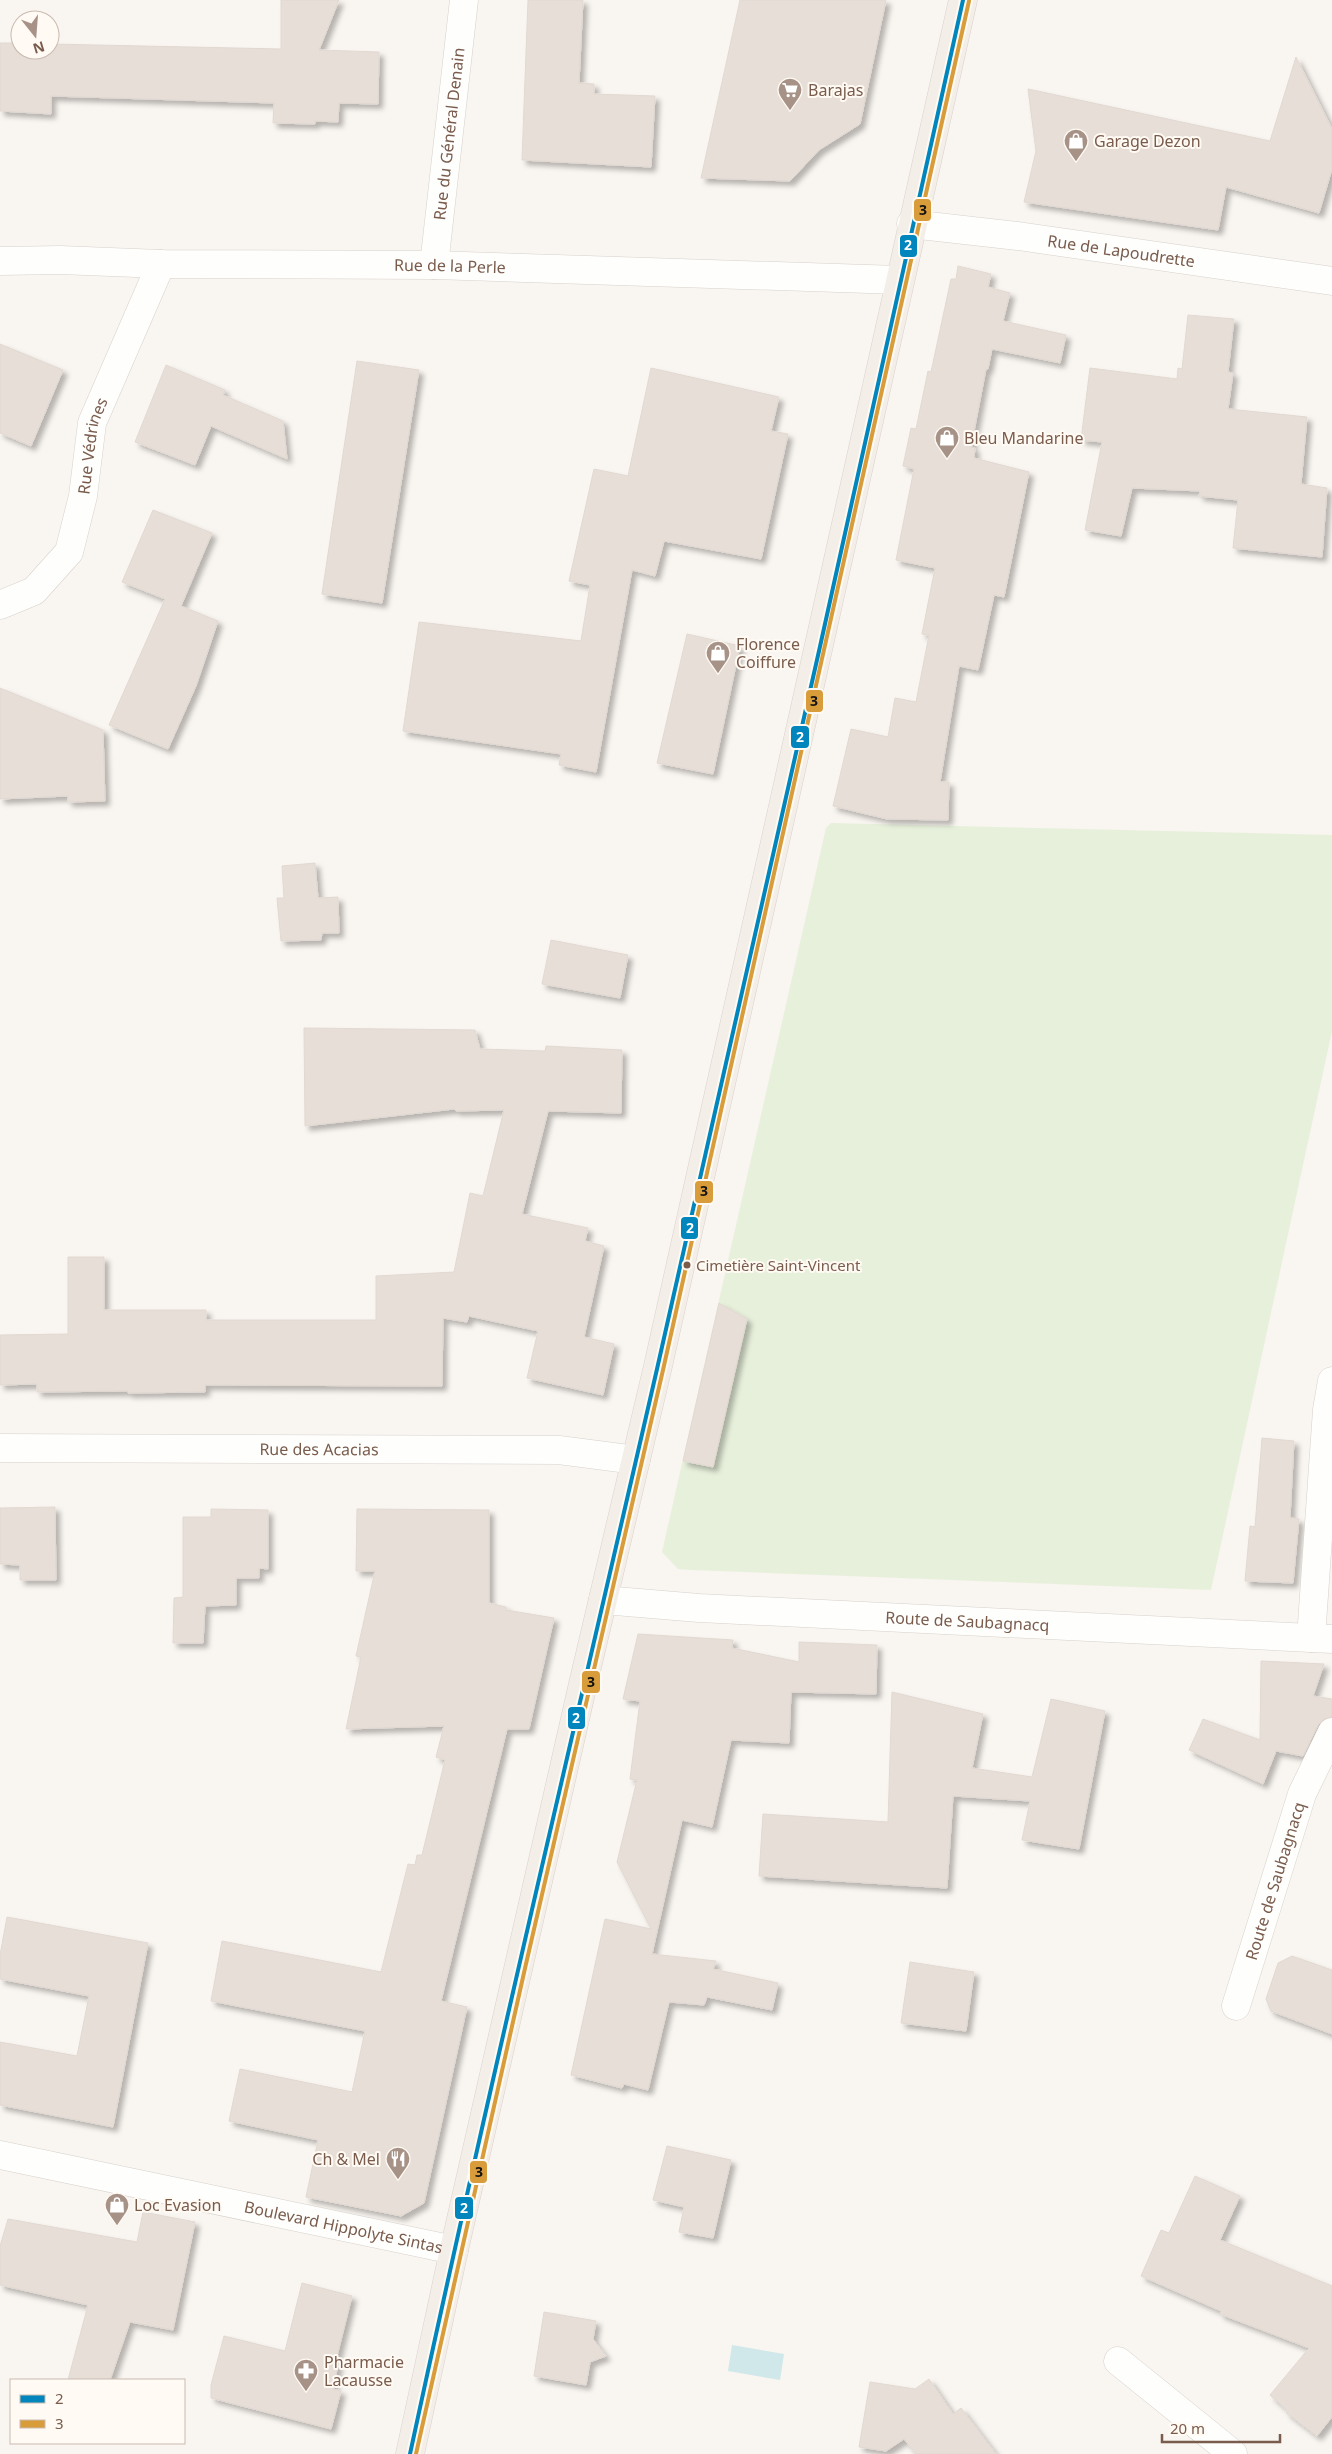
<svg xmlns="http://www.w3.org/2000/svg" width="1332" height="2454" font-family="'Noto Sans',sans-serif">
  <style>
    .green { fill: #e7f0db }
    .water { fill: #d0e8ea }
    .building { fill: #e6ded7; stroke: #e2d8d2; filter: url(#shadow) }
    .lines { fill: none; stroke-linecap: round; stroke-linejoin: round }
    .minor-casing { stroke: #d7d1cb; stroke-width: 29 }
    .major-casing { stroke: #dad1cc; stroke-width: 29 }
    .minor { stroke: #fefefd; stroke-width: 28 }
    .major { stroke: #f3eee8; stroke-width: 28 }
    .bus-1-casing { stroke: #fffaf3; stroke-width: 8 }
    .bus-2-casing { stroke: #fffaf3; stroke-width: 8 }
    .bus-1 { stroke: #0086bd; stroke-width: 4 }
    .bus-2 { stroke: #d99c3a; stroke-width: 4 }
    .bus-dot { fill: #7a5c4d; stroke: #fffaf3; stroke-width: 2 }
    .labels { text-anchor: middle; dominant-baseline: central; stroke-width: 4; stroke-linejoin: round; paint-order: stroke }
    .bus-label { font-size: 15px; fill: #7a5c4d; stroke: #fffaf3; text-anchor: start }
    .poi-label { font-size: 16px; fill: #7a5c4d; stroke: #fffaf3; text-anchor: start }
    .street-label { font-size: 16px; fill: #7a5c4d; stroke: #fffaf3 }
    .line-badge { stroke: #fffaf3; stroke-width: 2 }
    .badge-label { font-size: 14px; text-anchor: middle; font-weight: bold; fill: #fff }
    .pale-badge-label { font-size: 14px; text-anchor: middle; font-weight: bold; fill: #111 }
  </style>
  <defs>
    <filter id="shadow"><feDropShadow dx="4.5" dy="4.5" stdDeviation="2.5" flood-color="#0004"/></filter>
  </defs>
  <rect width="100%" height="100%" fill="#f9f5f0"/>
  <polygon class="green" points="831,823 1332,835 1332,1031 1211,1590 691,1570 678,1569 662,1552 826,828"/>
  <polygon class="water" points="732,2345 784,2354 780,2380 728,2371"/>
  <g class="building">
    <polygon points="281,0 339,0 319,50 379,52 378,104 339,103 338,122 315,121 315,124 273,123 274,103 51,96 51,114 0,111 0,43 20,43 20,50 50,50 50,44 281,49"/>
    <polygon points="528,0 583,0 579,83 594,84 594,94 655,96 651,167 522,160"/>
    <polygon points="740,0 886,0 860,124 819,150 790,181 701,178"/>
    <polygon points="1296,57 1332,129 1332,169 1319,213 1226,187 1218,230 1024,202 1036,151 1028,89 1270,141"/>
    <polygon points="958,266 991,274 988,287 1010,293 1003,321 1066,335 1060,363 992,349 988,369 986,369 971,447 975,448 974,458 1029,472 1004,597 994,595 978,670 959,666 940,782 949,782 948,820 887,819 833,806 851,729 888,737 895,698 916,702 929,635 922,634 935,568 896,560 914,469 903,466 911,428 916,429 928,371 931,372 951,279 956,279"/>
    <polygon points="1188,315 1234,319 1228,372 1233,373 1228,409 1307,417 1301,484 1327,488 1322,557 1233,548 1238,500 1199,496 1200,491 1132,488 1121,536 1085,530 1102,442 1081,440 1090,368 1177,379 1178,368 1182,369"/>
    <polygon points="0,344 63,370 31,446 0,433"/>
    <polygon points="357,361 419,370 382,603 322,594"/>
    <polygon points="166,365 225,390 223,395 283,421 287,459 211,426 195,465 135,442"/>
    <polygon points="651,368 779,397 771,431 788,434 761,559 664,541 655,576 632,570 596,772 559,765 561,754 403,731 419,622 581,641 590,585 569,581 594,469 628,476"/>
    <polygon points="153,510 212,533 181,606 218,621 196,686 168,749 109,725 165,599 122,582"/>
    <polygon points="687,634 740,646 713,774 657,763"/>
    <polygon points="0,688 103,730 105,801 68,802 68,796 0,799"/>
    <polygon points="315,863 318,898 338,897 339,933 322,933 321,940 281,941 277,898 284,898 282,866"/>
    <polygon points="551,940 628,955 620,998 542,984"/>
    <polygon points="304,1028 475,1030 480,1049 545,1051 546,1046 622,1050 621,1113 548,1111 522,1214 588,1228 585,1241 604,1246 584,1337 614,1344 603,1395 527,1378 538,1331 469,1316 467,1322 443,1318 442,1386 205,1385 205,1392 128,1393 128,1391 37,1392 37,1384 0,1385 0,1335 68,1334 68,1257 104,1257 104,1310 206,1310 206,1320 376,1320 376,1276 454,1272 470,1193 483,1196 504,1110 456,1111 454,1109 305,1126"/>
    <polygon points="719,1303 747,1319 713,1467 683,1461"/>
    <polygon points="1262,1438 1294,1441 1290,1518 1299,1519 1293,1583 1245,1581 1250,1526 1255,1527"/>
    <polygon points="55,1507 56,1580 20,1580 20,1565 0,1564 0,1508"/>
    <polygon points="211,1509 268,1510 268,1569 259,1568 259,1578 236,1578 236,1605 205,1606 203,1643 173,1643 174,1598 183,1597 183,1517 211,1517"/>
    <polygon points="357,1509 489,1510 489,1603 506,1607 506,1610 554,1618 529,1729 507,1729 441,2001 467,2007 424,2203 401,2216 306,2197 318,2140 229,2121 240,2069 352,2092 365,2031 211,2001 222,1941 381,1972 408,1864 415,1865 417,1855 422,1855 445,1760 436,1757 444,1726 346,1729 361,1657 356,1656 375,1571 356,1571"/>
    <polygon points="638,1634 733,1640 732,1648 799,1662 799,1642 877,1645 876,1694 791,1692 789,1743 731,1740 712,1827 682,1820 652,1954 716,1961 713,1969 778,1983 772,2010 707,1997 704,2005 669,2002 648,2090 624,2084 622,2088 571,2075 605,1919 651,1929 617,1862 637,1780 630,1779 640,1701 623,1699"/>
    <polygon points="1261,1661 1324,1664 1313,1696 1332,1699 1332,1717 1324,1719 1318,1725 1303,1756 1276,1751 1263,1784 1189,1750 1203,1719 1260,1740"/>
    <polygon points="892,1692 983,1714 972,1768 1032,1777 1051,1699 1105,1711 1079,1849 1022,1840 1030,1801 953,1796 947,1888 759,1876 763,1814 888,1822"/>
    <polygon points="7,1917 148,1943 113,2127 0,2105 0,2042 77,2056 89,1996 0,1979 0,1955"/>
    <polygon points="1292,1956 1332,1970 1332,2034 1271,2011 1266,1999 1278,1963"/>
    <polygon points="910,1962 974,1972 966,2031 901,2023"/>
    <polygon points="667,2146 731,2160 713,2238 679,2232 684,2207 653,2200"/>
    <polygon points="1195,2176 1240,2196 1220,2240 1332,2286 1332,2417 1317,2436 1287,2413 1285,2408 1270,2395 1309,2348 1220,2314 1221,2311 1141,2276 1161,2230 1169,2233"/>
    <polygon points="143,2212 195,2222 173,2330 130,2322 110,2380 68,2380 88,2305 0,2285 0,2246 8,2219 137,2242"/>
    <polygon points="302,2283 352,2296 335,2364 338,2365 333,2389 341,2391 331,2429 211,2398 211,2385 224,2336 285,2351"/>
    <polygon points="544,2312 596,2321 593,2339 606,2356 590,2362 586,2385 534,2376"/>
    <polygon points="929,2379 953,2414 961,2408 996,2454 916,2454 904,2439 886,2451 859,2447 870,2382 915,2389"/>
  </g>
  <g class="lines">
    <defs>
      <g id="minor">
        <path id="s1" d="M911,224l107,12 314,45"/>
        <path id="s2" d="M0,261l60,-1 101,4 273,1 465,15"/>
        <path id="s3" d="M434,265l30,-265"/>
        <path id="s4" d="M0,605l34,-14 35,-39 14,-56 9,-73 69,-159"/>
        <path id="s5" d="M0,1448l559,2 77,10"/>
        <path id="s6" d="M603,1600l96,8 633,31"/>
        <polyline points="1311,1638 1327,1410 1332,1381"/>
        <path id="s7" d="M1236,2006l66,-212 30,-62"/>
        <path id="s8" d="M0,2155l454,95"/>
        <polyline points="1118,2361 1233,2454"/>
      </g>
      <polyline id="major" points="410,2454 454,2250 583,1684 658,1366 963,0"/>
    </defs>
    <use href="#minor" class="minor-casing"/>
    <use href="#major" class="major-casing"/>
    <use href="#minor" class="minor"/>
    <use href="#major" class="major"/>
    <defs>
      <path id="bus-1" d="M410,2454c78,-363 164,-723 247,-1085 106,-455 204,-913 306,-1369"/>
      <path id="bus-2" d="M416,2454c79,-362 164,-723 247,-1084 106,-455 204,-912 306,-1369"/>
    </defs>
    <use href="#bus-1" class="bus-1-casing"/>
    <use href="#bus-2" class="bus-2-casing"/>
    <use href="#bus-1" class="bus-1"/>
    <use href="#bus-2" class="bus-2"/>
  </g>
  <defs>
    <symbol id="supermarket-pin" viewBox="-11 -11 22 30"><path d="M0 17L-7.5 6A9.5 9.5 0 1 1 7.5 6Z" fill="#a69286" stroke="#fffaf3"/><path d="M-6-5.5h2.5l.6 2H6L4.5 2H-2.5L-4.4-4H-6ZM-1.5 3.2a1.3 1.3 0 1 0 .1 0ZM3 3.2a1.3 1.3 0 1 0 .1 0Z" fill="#fff"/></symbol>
    <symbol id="shop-pin" viewBox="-11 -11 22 30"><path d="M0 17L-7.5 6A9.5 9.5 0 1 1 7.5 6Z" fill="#a69286" stroke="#fffaf3"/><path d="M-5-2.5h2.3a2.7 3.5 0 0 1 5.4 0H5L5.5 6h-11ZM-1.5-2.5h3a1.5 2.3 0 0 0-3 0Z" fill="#fff"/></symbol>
    <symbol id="restaurant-pin" viewBox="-11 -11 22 30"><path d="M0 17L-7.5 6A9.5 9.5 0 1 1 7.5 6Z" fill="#a69286" stroke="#fffaf3"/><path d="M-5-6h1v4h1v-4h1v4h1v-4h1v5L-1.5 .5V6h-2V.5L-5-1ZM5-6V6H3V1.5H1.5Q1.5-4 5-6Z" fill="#fff"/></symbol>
    <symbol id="pharmacy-pin" viewBox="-11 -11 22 30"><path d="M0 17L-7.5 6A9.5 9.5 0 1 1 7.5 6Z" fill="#a69286" stroke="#fffaf3"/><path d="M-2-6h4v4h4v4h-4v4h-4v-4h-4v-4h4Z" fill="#fff"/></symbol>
  </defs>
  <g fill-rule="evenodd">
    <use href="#supermarket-pin" x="776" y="76" width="28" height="38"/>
    <use href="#shop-pin" x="1062" y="127" width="28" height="38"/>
    <use href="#shop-pin" x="933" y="424" width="28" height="38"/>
    <use href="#shop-pin" x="704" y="639" width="28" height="38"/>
    <use href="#restaurant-pin" x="384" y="2145" width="28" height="38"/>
    <use href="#shop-pin" x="103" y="2191" width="28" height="38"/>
    <use href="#pharmacy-pin" x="292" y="2357" width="28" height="38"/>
  </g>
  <circle class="bus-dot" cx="687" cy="1265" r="4.5"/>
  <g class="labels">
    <g class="bus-label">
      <text x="696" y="1265">Cimetière Saint-Vincent</text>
    </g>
    <g class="poi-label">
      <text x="808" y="90">Barajas</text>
      <text x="1094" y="141">Garage Dezon</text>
      <text x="964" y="438">Bleu Mandarine</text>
      <text x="736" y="644">Florence<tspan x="736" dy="18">Coiffure</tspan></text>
      <text x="380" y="2159" text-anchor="end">Ch &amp; Mel</text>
      <text x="134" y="2205">Loc Evasion</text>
      <text x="324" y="2362">Pharmacie<tspan x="324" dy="18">Lacausse</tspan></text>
    </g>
    <g class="street-label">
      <text stroke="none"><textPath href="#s3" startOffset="132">Rue du Général Denain</textPath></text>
      <text stroke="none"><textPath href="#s1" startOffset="212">Rue de Lapoudrette</textPath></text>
      <text stroke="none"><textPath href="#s2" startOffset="450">Rue de la Perle</textPath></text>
      <text stroke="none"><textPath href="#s4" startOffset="198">Rue Védrines</textPath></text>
      <text stroke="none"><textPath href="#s5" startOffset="319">Rue des Acacias</textPath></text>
      <text stroke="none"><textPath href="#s6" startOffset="365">Route de Saubagnacq</textPath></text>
      <text stroke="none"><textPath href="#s7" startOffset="131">Route de Saubagnacq</textPath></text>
      <text stroke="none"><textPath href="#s8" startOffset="351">Boulevard Hippolyte Sintas</textPath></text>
    </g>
  </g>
  <g class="line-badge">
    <rect x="913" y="198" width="19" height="24" rx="5" fill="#d99c3a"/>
    <rect x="899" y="234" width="19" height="24" rx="5" fill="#0086bd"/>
    <rect x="805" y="689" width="19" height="24" rx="5" fill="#d99c3a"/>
    <rect x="790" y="725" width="20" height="24" rx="5" fill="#0086bd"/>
    <rect x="694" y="1180" width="20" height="24" rx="5" fill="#d99c3a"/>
    <rect x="680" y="1216" width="19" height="24" rx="5" fill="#0086bd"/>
    <rect x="581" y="1670" width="20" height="24" rx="5" fill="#d99c3a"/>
    <rect x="567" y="1706" width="19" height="24" rx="5" fill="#0086bd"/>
    <rect x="469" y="2160" width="19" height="24" rx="5" fill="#d99c3a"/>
    <rect x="454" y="2196" width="20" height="24" rx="5" fill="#0086bd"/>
  </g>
  <g class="badge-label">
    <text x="908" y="250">2</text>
    <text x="800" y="742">2</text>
    <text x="690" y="1233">2</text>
    <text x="576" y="1723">2</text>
    <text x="464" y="2213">2</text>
  </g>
  <g class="pale-badge-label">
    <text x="923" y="215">3</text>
    <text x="814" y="706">3</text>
    <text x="704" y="1196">3</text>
    <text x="591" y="1687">3</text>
    <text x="479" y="2177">3</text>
  </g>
  <rect x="10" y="2379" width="175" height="65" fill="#fffaf3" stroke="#cabbb1"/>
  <rect x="20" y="2395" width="25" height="8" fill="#0086bd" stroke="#cabbb1"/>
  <text x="55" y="2404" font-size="15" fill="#7a5c4d">2</text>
  <rect x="20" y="2420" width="25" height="8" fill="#d99c3a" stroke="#cabbb1"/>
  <text x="55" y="2429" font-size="15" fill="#7a5c4d">3</text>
  <g transform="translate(35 35) rotate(163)"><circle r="24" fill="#fffaf3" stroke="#cabbb1"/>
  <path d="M0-4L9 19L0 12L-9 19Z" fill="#a69286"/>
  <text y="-8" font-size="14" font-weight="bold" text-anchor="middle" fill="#7a5c4d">N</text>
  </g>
  <path d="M1162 2434v8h118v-8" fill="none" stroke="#7a5c4d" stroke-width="2.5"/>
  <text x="1170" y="2434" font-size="15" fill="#7a5c4d" stroke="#fffaf3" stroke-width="4" paint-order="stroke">20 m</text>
</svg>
